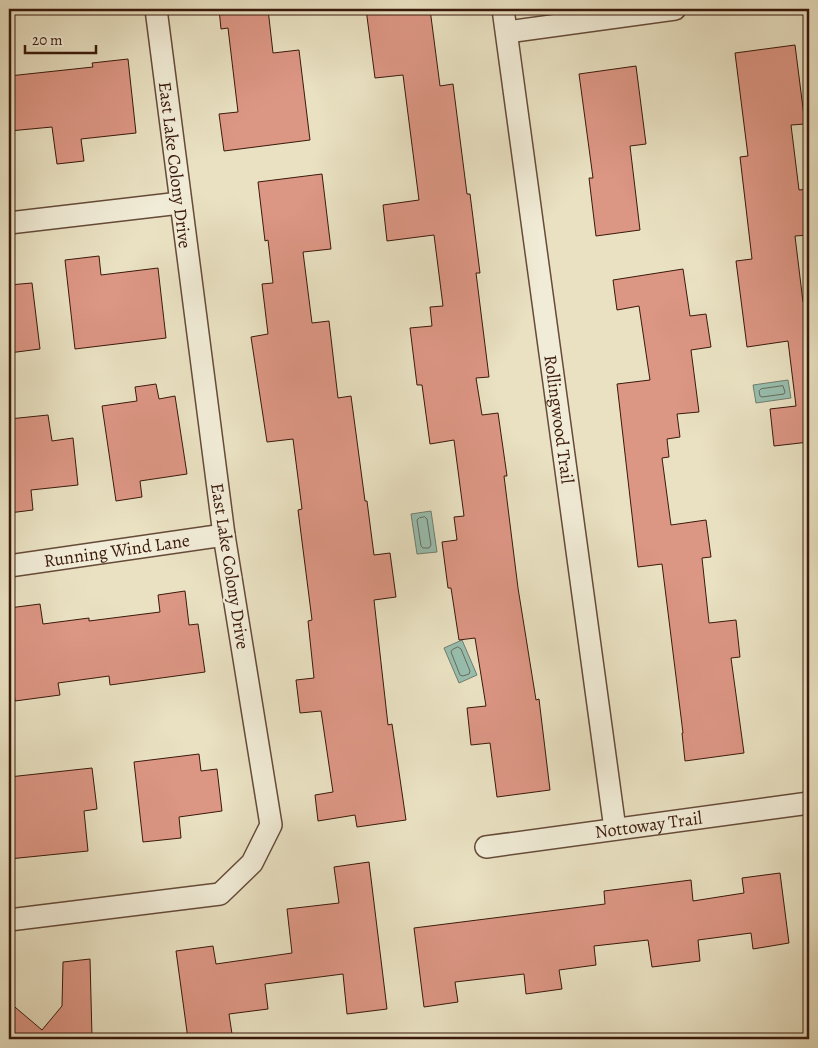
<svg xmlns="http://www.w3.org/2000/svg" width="818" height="1048" font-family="Alegreya,serif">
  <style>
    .water { fill: #98beae; stroke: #727c6d }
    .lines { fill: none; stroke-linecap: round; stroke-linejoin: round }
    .shore { stroke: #696c5c; stroke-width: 1 }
    .building { fill: #dc9684; stroke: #3a190b }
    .minor-casing { stroke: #664b39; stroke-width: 24 }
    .minor { stroke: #f1ecd7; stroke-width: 21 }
    .labels { text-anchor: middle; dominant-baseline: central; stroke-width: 4.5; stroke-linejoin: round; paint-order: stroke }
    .street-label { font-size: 18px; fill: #3a190b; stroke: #f1ecd7 }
  </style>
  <rect width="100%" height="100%" fill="#e9e1c2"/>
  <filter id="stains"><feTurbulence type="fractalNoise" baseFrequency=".004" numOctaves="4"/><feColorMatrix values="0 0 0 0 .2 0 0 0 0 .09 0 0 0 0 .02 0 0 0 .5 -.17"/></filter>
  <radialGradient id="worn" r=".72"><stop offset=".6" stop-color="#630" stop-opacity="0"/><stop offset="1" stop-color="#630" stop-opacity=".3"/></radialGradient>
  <g class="water">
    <polygon points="788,380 791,398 756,403 753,385"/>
    <polygon points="431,511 437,552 417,554 411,514"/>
    <polygon points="462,640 477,675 459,683 444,648"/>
  </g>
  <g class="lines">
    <g class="shore">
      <polygon points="783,386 785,392 784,394 762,397 760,396 759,391 761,389"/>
      <polygon points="425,517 427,519 431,545 429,548 423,548 421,546 417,520 419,518"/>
      <polygon points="458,647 461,649 470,671 469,674 463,676 460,675 451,652 452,650"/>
    </g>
  </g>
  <g class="building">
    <polygon points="219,9 268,9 273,53 299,50 310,140 224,151 219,114 238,112 228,28 221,29"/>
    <polygon points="366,9 430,9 440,86 453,84 467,194 470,194 480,273 476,273 489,377 476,378 482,415 498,413 507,476 504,476 518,588 536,700 539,699 550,790 497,797 490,743 471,745 467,708 486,706 475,638 459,640 451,588 448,588 442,542 457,540 454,517 464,516 454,440 430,444 422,385 417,385 410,328 432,326 430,307 443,306 434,235 387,241 383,205 419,200 403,75 375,78"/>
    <polygon points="795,45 805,124 791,125 799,190 809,189 809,235 795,236 803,302 809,302 809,442 774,446 770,409 796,406 788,341 747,347 736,261 752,259 740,157 748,156 735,53"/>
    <polygon points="128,59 136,133 81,139 84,161 57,164 52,127 9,131 9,76 93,67 92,63"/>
    <polygon points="636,66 646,144 630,146 640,230 596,236 589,178 593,178 579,74"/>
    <polygon points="322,174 331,249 303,252 312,323 329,321 338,398 351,396 365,501 367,501 374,555 390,553 396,597 374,600 388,725 392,724 406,820 357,827 355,815 318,821 315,795 333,792 321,711 300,713 296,680 314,678 308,621 312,620 298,510 302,509 293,439 267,442 251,337 268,334 262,284 273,283 268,240 265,241 258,182"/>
    <polygon points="99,256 101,275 158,268 166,338 75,349 65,260"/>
    <polygon points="683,269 690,316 706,314 711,347 691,350 699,412 677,414 680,437 667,439 669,457 662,458 671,525 706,520 711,557 702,558 709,623 736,620 740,657 731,658 744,753 685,761 682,733 683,733 662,564 638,567 617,384 650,380 639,306 617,310 613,280"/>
    <polygon points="32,283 40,349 9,353 9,285"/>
    <polygon points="156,384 159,399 175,396 187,474 140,481 142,497 116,501 102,406 137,401 135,387"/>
    <polygon points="48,415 52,441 73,438 78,485 31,490 33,510 9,513 9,419"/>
    <polygon points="185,591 189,625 198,624 205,672 110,685 109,676 58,683 60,695 15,701 9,652 9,608 40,604 43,624 89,618 89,621 160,612 158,595"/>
    <polygon points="199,754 201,771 217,769 222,811 179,817 181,838 143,842 134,762"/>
    <polygon points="92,768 97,809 84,811 88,851 9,859 9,777"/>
    <polygon points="369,862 387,1009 347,1014 343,974 265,984 268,1009 229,1014 232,1034 188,1039 176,951 213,946 216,964 292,953 287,909 339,903 334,867"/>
    <polygon points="780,873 789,943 753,949 751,933 698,940 700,961 652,967 648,940 594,946 596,965 559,970 562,989 526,994 524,974 455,982 458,1002 424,1007 414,928 605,904 604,891 691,880 693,901 744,893 742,878"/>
    <polygon points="90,959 92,1037 80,1039 9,1039 9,1002 42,1030 62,1006 63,962"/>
  </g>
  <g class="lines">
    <defs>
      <g id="minor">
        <path id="s1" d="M503,9l112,820"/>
        <polyline points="507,32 675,9"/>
        <polyline points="9,223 180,203"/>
        <path id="s2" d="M9,566l215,-31"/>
        <path id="s3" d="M486,847l323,-44"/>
        <polyline points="9,920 220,894 252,863 271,825 224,535 156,9"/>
      </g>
    </defs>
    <use href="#minor" class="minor-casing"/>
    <use href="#minor" class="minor"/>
  </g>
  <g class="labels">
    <g class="street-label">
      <text transform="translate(175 165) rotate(83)">East Lake Colony Drive</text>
      <text stroke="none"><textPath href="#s1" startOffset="414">Rollingwood Trail</textPath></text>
      <text stroke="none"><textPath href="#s2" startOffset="109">Running Wind Lane</textPath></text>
      <text transform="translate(230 566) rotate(81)">East Lake Colony Drive</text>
      <text stroke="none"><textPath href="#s3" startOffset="164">Nottoway Trail</textPath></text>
    </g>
  </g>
  <rect width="818" height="1048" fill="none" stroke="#e9e1c2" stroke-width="30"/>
  <rect x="10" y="10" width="798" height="1028" fill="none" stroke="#3a190b" stroke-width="2.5"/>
  <rect x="15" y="15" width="788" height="1018" fill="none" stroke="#3a190b"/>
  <path d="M25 45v8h71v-8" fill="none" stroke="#3a190b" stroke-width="2.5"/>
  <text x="32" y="45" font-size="15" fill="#3a190b" stroke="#f1ecd7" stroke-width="4" paint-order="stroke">20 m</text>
  <rect width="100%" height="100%" filter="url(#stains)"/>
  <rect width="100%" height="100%" fill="url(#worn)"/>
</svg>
